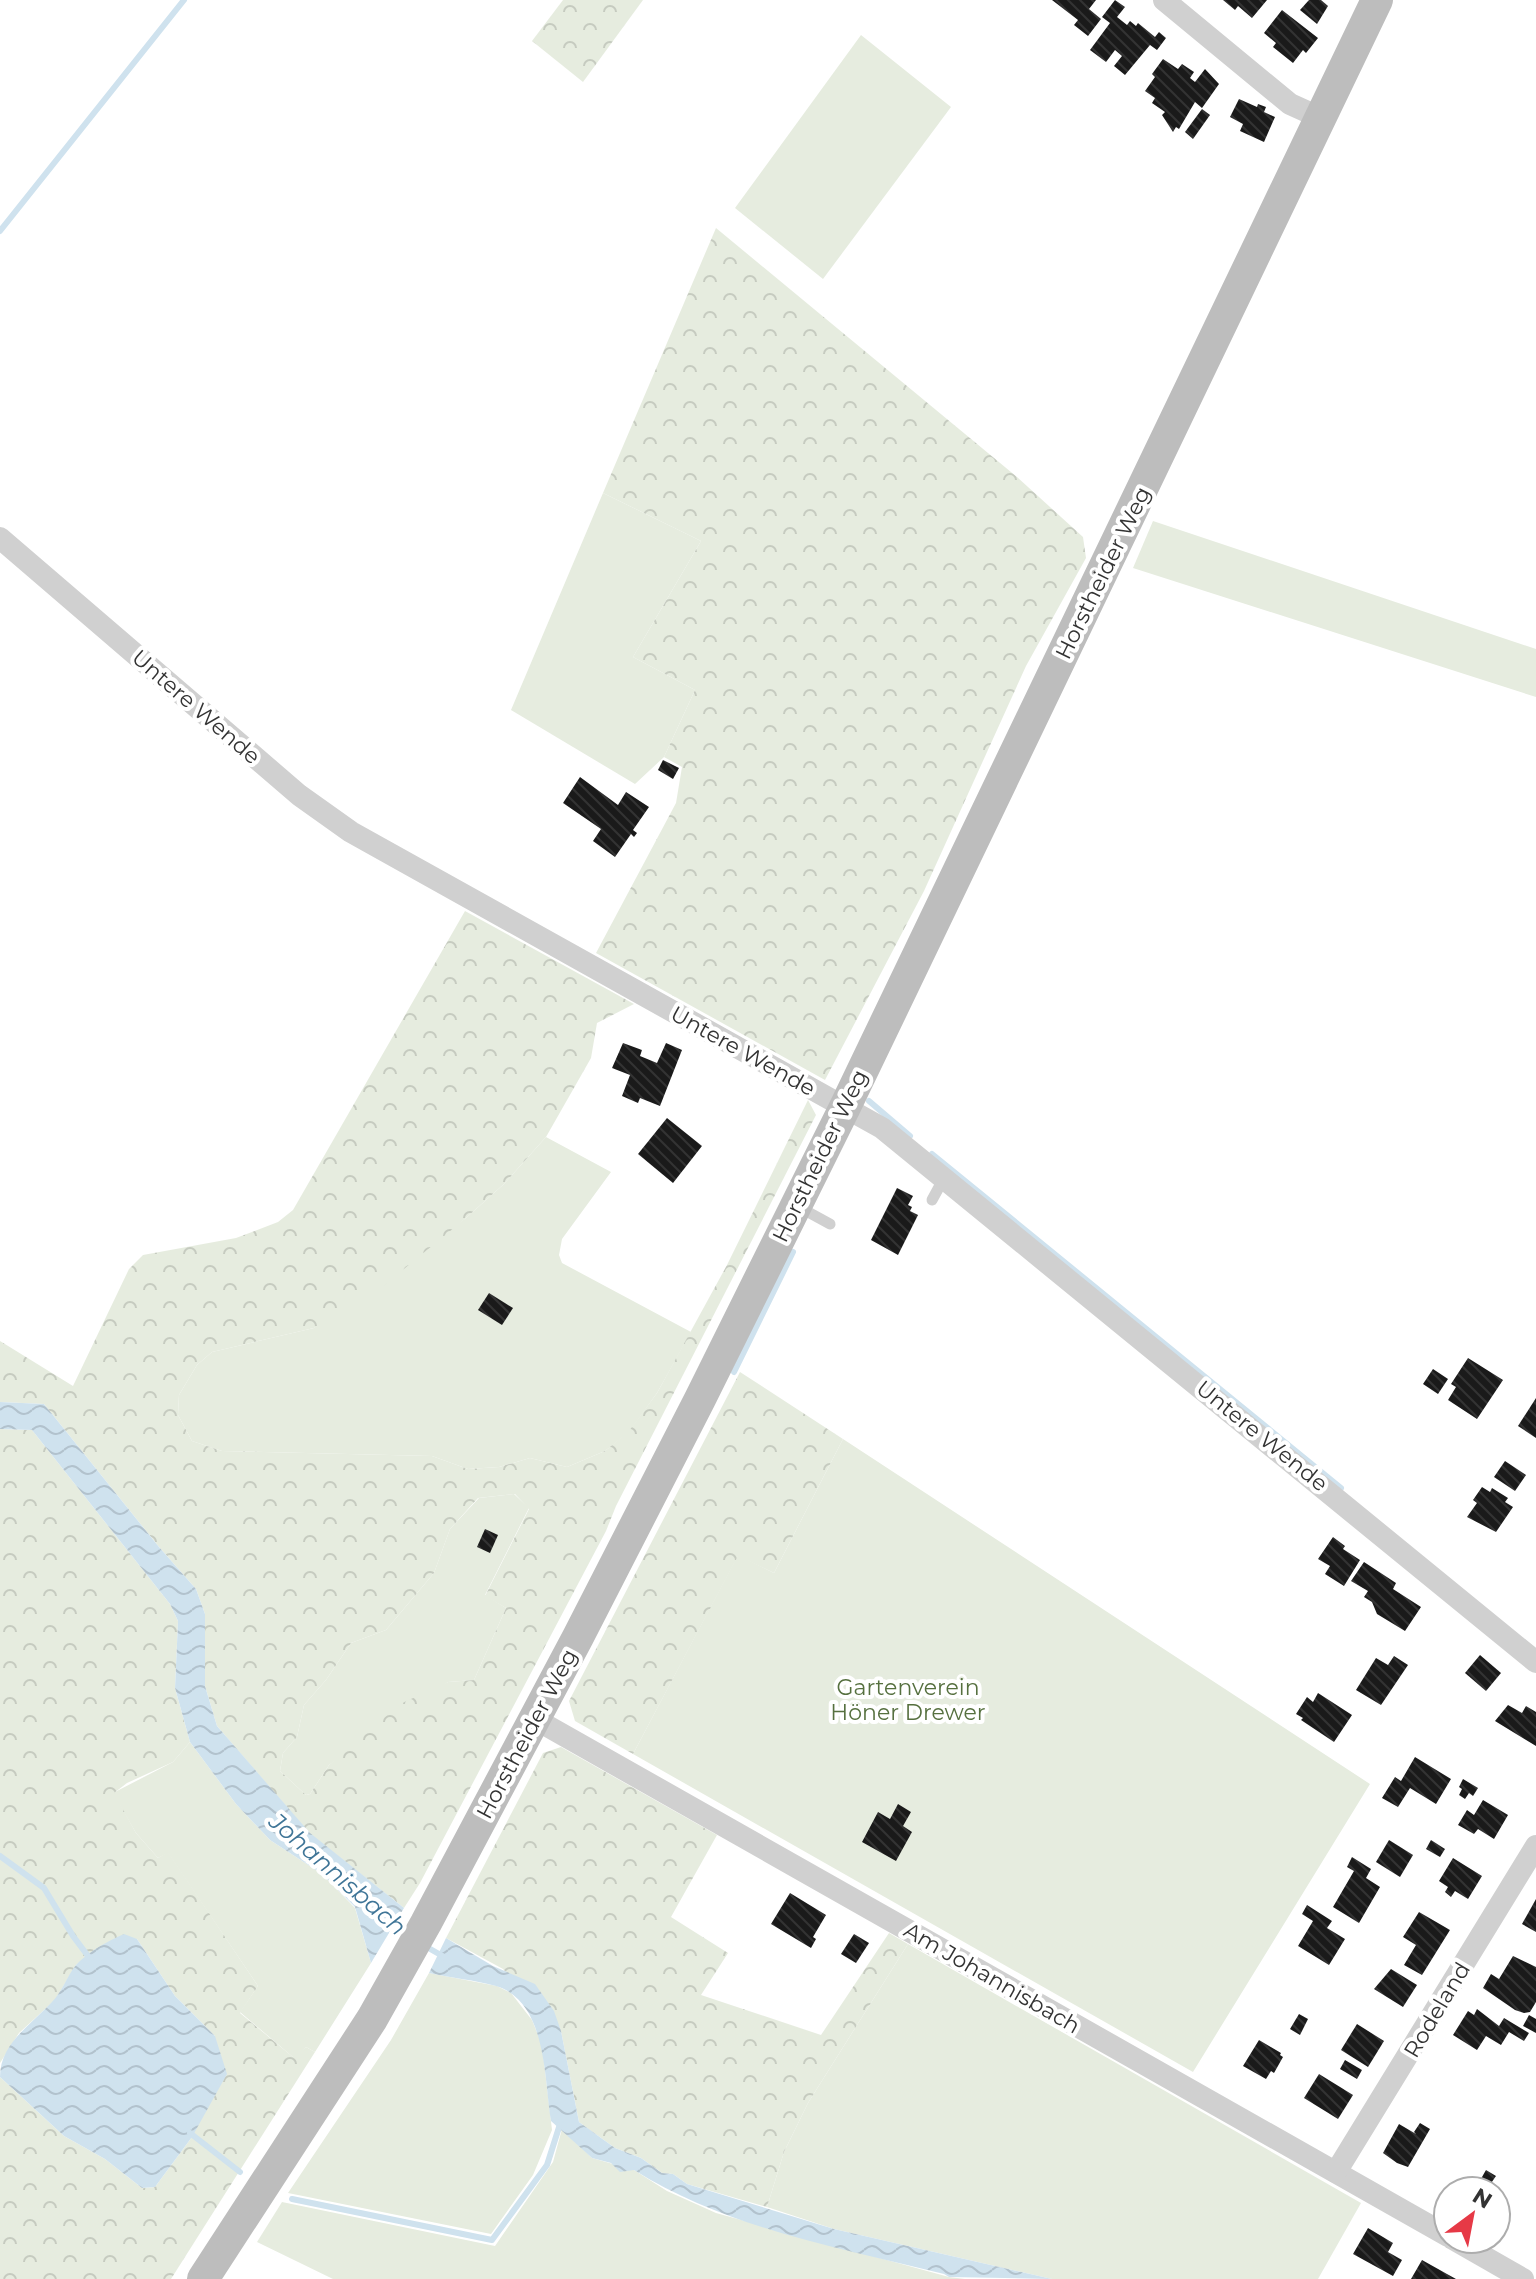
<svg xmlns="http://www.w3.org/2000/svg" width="1536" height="2279" font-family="Montserrat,sans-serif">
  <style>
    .green { fill: #e6ecdf }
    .forest { fill: url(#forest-crowns); fill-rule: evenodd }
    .water { fill: url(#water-waves) }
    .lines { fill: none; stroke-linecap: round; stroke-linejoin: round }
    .stream { stroke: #cfe2ee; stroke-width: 6 }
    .building { fill: url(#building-back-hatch) }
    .lane { stroke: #d0d0d0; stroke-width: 11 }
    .street { stroke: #d0d0d0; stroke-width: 22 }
    .secondary { stroke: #bdbdbd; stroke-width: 32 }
    .labels { text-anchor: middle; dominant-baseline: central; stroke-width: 8; stroke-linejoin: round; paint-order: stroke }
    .street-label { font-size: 22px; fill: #333; stroke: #fff }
    .park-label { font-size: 22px; fill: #56703f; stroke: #fff }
    .water-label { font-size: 24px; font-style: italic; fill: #3f7597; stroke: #fff }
  </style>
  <defs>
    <pattern id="forest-crowns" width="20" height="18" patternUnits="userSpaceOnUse" patternTransform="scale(2)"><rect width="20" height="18" fill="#e6ecdf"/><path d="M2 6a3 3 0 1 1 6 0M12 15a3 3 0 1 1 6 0" fill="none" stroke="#c6cbc0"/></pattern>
    <pattern id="water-waves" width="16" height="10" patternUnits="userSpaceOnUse" patternTransform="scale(2)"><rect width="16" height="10" fill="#cfe2ee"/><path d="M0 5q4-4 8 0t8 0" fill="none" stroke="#b2c2cd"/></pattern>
    <pattern id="building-back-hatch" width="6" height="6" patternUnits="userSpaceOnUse" patternTransform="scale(2)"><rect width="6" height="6" fill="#1a1a1a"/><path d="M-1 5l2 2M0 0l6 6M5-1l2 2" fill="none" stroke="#333"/></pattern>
  </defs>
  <rect width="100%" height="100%" fill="#fff"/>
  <g class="green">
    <polygon points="861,35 951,107 823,279 735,208"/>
    <polygon points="603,493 701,541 633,657 695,690 664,757 635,784 511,710"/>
    <polygon points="1153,521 1536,649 1536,697 1133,568"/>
    <polygon points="546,1137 611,1172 562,1239 559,1255 562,1263 691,1332 657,1393 629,1432 605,1451 567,1467 530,1458 499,1467 468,1469 432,1456 222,1451 192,1441 178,1415 179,1395 197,1365 212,1352 314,1328 466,1218 504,1184"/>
    <polygon points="843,1439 1370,1784 1193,2072 633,1754 738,1555 774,1573"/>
    <polygon points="514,1494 529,1508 485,1595 506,1608 474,1680 448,1682 329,1765 310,1794 306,1795 280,1771 283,1753 297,1737 304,1705 326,1680 351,1643 386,1630 434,1573 450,1529 479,1498"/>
    <polygon points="190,1742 236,1804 270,1840 322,1874 355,1908 371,1963 315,2052 306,2047 294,2058 240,2012 258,1986 168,1853 158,1858 136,1833 113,1793 173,1762"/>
    <polygon points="908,1944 1361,2203 1318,2279 1052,2279 834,2229 767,2207 784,2152 808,2103"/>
    <polygon points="429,1973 497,1986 511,1993 532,2020 542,2045 552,2130 533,2175 491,2234 288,2193 391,2040"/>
    <polygon points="562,2129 592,2158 634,2170 667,2191 716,2213 949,2277 965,2279 333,2279 257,2242 282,2202 495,2246 553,2162"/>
  </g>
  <g class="forest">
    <polygon points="563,0 643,0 583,82 532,41"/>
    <polygon points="716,228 1017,477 1083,537 1086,558 1026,666 924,891 825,1080 596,953 676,803 682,767 664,757 695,690 633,657 701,541 603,493"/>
    <path d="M465,911l169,93 -37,19 -6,35 -45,79 -42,47 -38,34 -95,78 -57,32 -102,24 -15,13 -18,30 -1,20 14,26 30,10 210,5 36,13 31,-2 31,-9 37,9 38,-16 24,-20 28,-38 70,-128 81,-165 8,15 -200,391 -10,25 -186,352 -16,25 -94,-74 -93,-108 -12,-40v-72l-9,-25 -37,-42 -115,-143 -44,-2v-61l73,45 56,-117 14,-14 93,-17 42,-16 15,-12zM515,1494l14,15 -44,87 21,12 -32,72 -26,2 -48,22 -71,61 -19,29 -4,1 -26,-24 3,-18 14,-16 7,-32 22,-25 25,-37 35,-13 48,-57 16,-44 28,-31z"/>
    <polygon points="740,1372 843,1439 774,1573 738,1556 633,1754 575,1721 569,1701"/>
    <polygon points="0,1429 32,1430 170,1604 178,1621 175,1688 190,1742 173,1762 127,1783 114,1793 136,1833 158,1858 168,1852 258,1986 240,2013 293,2057 306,2047 315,2052 171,2279 0,2279 0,2077 64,2136 105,2159 142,2188 155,2187 192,2137 215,2036 175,1996 137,1939 88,1956 76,1965 55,2000 19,2033 0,2063"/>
    <polygon points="561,1747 717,1835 671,1917 728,1953 701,1995 821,2035 889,1933 908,1944 808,2103 784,2152 767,2207 687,2184 673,2174 662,2173 641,2158 615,2148 579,2122 561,2031 503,1969 446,1938 543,1753"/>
  </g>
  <g class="water">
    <polygon points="0,1402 44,1404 159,1547 196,1589 205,1614 205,1686 217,1726 310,1833 404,1908 371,1963 355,1907 322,1874 270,1840 236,1804 190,1742 175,1688 178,1621 170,1604 32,1430 0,1429"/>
    <path d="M124,1934l13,5 38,57 40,40 12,38 -35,63 -37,50 -13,1 -37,-29 -41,-23 -64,-59c0,-34 31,-52 52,-75 10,-10 15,-26 24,-37 13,-14 30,-23 48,-31z"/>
    <path d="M446,1938l47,28 42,18 19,27 7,20 18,91 36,26 26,10 21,15 11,1 14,10 147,45 218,50 -103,-2 -5,-3c-105,-26 -217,-46 -310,-104l-14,2 -9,-9 -19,-5 -41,-37c-7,-42 -4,-120 -55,-135 -21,-6 -45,-8 -67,-13z"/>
  </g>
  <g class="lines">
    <g class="stream">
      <polyline points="0,231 184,0"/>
      <polyline points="869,1101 910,1136"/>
      <polyline points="932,1154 1341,1488"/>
      <polyline points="734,1372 793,1252"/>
      <polyline points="0,1856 44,1888 73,1936 91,1960"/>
      <polyline points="388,1921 409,1936"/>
      <polyline points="425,1946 446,1958"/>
      <polyline points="190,2133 240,2172"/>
      <polyline points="292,2199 492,2240 547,2165 561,2121"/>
    </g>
  </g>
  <g class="building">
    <polygon points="1052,0 1096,0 1089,9 1101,19 1088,36 1074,25 1078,20"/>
    <polygon points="1115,0 1125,7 1117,17 1127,25 1130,21 1136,26 1138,23 1155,37 1159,32 1166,38 1157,50 1150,45 1125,75 1114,66 1122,56 1115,50 1106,62 1090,50 1110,23 1102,17"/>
    <polygon points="1223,0 1267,0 1252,18 1238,6 1235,10"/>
    <polygon points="1309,0 1321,0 1328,6 1317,24 1300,10"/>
    <polygon points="1282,10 1318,38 1306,53 1303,50 1293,63 1273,47 1276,43 1264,33"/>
    <polygon points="1163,59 1178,69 1182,64 1194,72 1190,78 1195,82 1205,69 1219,84 1202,108 1195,102 1179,129 1176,127 1173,132 1162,115 1165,112 1152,103 1155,98 1145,91 1155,77 1152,74"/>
    <polygon points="1239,99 1257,107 1258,104 1266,107 1264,112 1275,117 1264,142 1240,131 1243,124 1230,117"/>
    <polygon points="1202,109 1210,115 1193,139 1185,132"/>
    <polygon points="663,760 679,768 673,779 658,770"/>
    <polygon points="580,777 618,805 626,792 649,807 633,830 637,833 634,837 631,834 615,857 593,841 601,829 563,803"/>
    <polygon points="623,1043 642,1050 640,1056 657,1063 666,1043 682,1050 660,1106 640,1098 638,1103 622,1096 630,1075 612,1068"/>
    <polygon points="667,1118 702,1146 673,1183 638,1154"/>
    <polygon points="897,1188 913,1196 908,1205 912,1207 910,1211 918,1215 898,1255 871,1240"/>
    <polygon points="489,1293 513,1308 502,1325 478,1310"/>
    <polygon points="1468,1358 1503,1380 1477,1419 1448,1400 1456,1387 1451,1384"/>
    <polygon points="1433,1369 1448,1379 1438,1394 1423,1384"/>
    <polygon points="1536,1398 1536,1438 1518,1426"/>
    <polygon points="1505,1461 1526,1475 1515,1491 1494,1477"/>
    <polygon points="1482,1487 1490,1492 1492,1488 1508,1498 1505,1502 1513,1507 1496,1532 1467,1517 1477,1503 1473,1500"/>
    <polygon points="485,1529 498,1535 490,1553 477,1547"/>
    <polygon points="1333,1537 1345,1546 1343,1549 1360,1560 1344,1586 1325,1574 1330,1566 1318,1559"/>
    <polygon points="1364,1562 1396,1583 1393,1589 1421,1607 1405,1631 1377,1614 1372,1602 1364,1597 1368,1591 1351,1581"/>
    <polygon points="1480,1655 1501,1673 1486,1691 1465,1673"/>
    <polygon points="1394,1656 1408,1665 1381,1705 1356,1690 1376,1658 1388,1665"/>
    <polygon points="1318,1693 1352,1715 1334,1742 1301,1720 1303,1718 1296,1714 1307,1697 1313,1702"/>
    <polygon points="1508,1705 1522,1713 1526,1706 1536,1712 1536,1746 1495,1721"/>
    <polygon points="1415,1757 1451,1779 1436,1804 1410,1788 1398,1807 1382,1798 1395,1777 1401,1781"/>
    <polygon points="1463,1779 1478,1788 1473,1796 1469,1793 1465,1799 1459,1795 1462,1789 1459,1787"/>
    <polygon points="1483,1800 1508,1815 1494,1839 1478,1829 1474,1834 1458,1825 1467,1810 1474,1815"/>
    <polygon points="898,1804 911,1812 903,1826 912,1832 896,1861 862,1842 878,1812 890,1819"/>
    <polygon points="1389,1840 1413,1855 1400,1877 1376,1862"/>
    <polygon points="1431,1840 1445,1849 1440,1857 1426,1849"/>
    <polygon points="1352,1857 1371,1869 1366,1878 1380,1887 1359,1923 1333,1907 1354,1871 1347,1867"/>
    <polygon points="1453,1858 1482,1876 1468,1899 1455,1891 1451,1897 1445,1892 1448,1887 1439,1881"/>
    <polygon points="790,1893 826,1915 813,1937 816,1939 811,1948 771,1924"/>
    <polygon points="1536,1899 1536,1932 1522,1924"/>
    <polygon points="1307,1905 1332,1921 1327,1928 1345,1939 1329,1965 1298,1946 1313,1921 1302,1914"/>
    <polygon points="1419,1912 1450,1930 1422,1975 1404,1965 1416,1945 1403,1937"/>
    <polygon points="854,1934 869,1943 856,1963 841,1954"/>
    <polygon points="1513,1956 1536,1967 1536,2002 1530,2012 1524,2013 1515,2010 1483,1988 1491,1974 1499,1979"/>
    <polygon points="1391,1969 1417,1985 1403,2007 1374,1989"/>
    <polygon points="1477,2009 1499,2026 1504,2018 1529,2033 1524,2041 1509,2032 1501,2045 1486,2036 1477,2050 1453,2035 1468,2011 1474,2015"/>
    <polygon points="1299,2014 1308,2019 1300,2035 1290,2029"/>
    <polygon points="1529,2015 1536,2019 1536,2033 1523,2026"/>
    <polygon points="1357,2024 1384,2041 1368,2067 1341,2050"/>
    <polygon points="1259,2040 1281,2053 1280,2055 1283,2057 1274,2073 1271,2071 1266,2079 1243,2066"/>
    <polygon points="1345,2060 1362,2070 1357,2079 1340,2069"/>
    <polygon points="1319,2074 1353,2095 1338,2119 1304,2098"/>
    <polygon points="1420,2123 1430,2129 1408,2167 1397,2163 1383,2153 1399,2124 1416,2134 1414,2132"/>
    <polygon points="1486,2170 1496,2176 1487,2189 1491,2191 1474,2191"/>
    <polygon points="1368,2228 1393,2243 1388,2252 1402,2260 1393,2276 1353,2254"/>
    <polygon points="1422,2260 1447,2274 1456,2279 1411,2279"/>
  </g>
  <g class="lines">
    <g class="lane">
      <polyline points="932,1200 944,1178"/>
      <polyline points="797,1206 830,1224"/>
    </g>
    <g class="street">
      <polyline points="1164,0 1290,104 1321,118"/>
      <polyline points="0,538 299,795 351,832 882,1128 1536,1662"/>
      <polyline points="535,1719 1448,2236"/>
      <polyline points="1336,2172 1536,1846"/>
      <polyline points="1453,2239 1523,2279"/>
    </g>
    <polyline class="secondary" points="203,2279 372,2019 426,1923 578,1637 700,1399 845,1107 1377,0"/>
  </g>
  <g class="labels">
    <g class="street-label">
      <text transform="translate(1103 573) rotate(-64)">Horstheider Weg</text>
      <text transform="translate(196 707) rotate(41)">Untere Wende</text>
      <text transform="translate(743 1051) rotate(29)">Untere Wende</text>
      <text transform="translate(820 1156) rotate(-64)">Horstheider Weg</text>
      <text transform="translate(1262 1436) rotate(39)">Untere Wende</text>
      <text transform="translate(527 1734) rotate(-62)">Horstheider Weg</text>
      <text transform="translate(992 1978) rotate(30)">Am Johannisbach</text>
      <text transform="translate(1437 2010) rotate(-59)">Rodeland</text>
    </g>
    <g class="park-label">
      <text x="908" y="1687">Gartenverein<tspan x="908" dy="25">Höner Drewer</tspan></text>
    </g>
    <g class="water-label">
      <text transform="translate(338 1874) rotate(41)">Johannisbach</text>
    </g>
  </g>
  <g transform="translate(1472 2215) rotate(32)"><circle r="38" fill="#ffffff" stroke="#adadad" stroke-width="2"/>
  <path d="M0-6L14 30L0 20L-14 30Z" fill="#e63946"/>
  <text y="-12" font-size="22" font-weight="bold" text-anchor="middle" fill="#333333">N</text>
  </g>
</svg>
